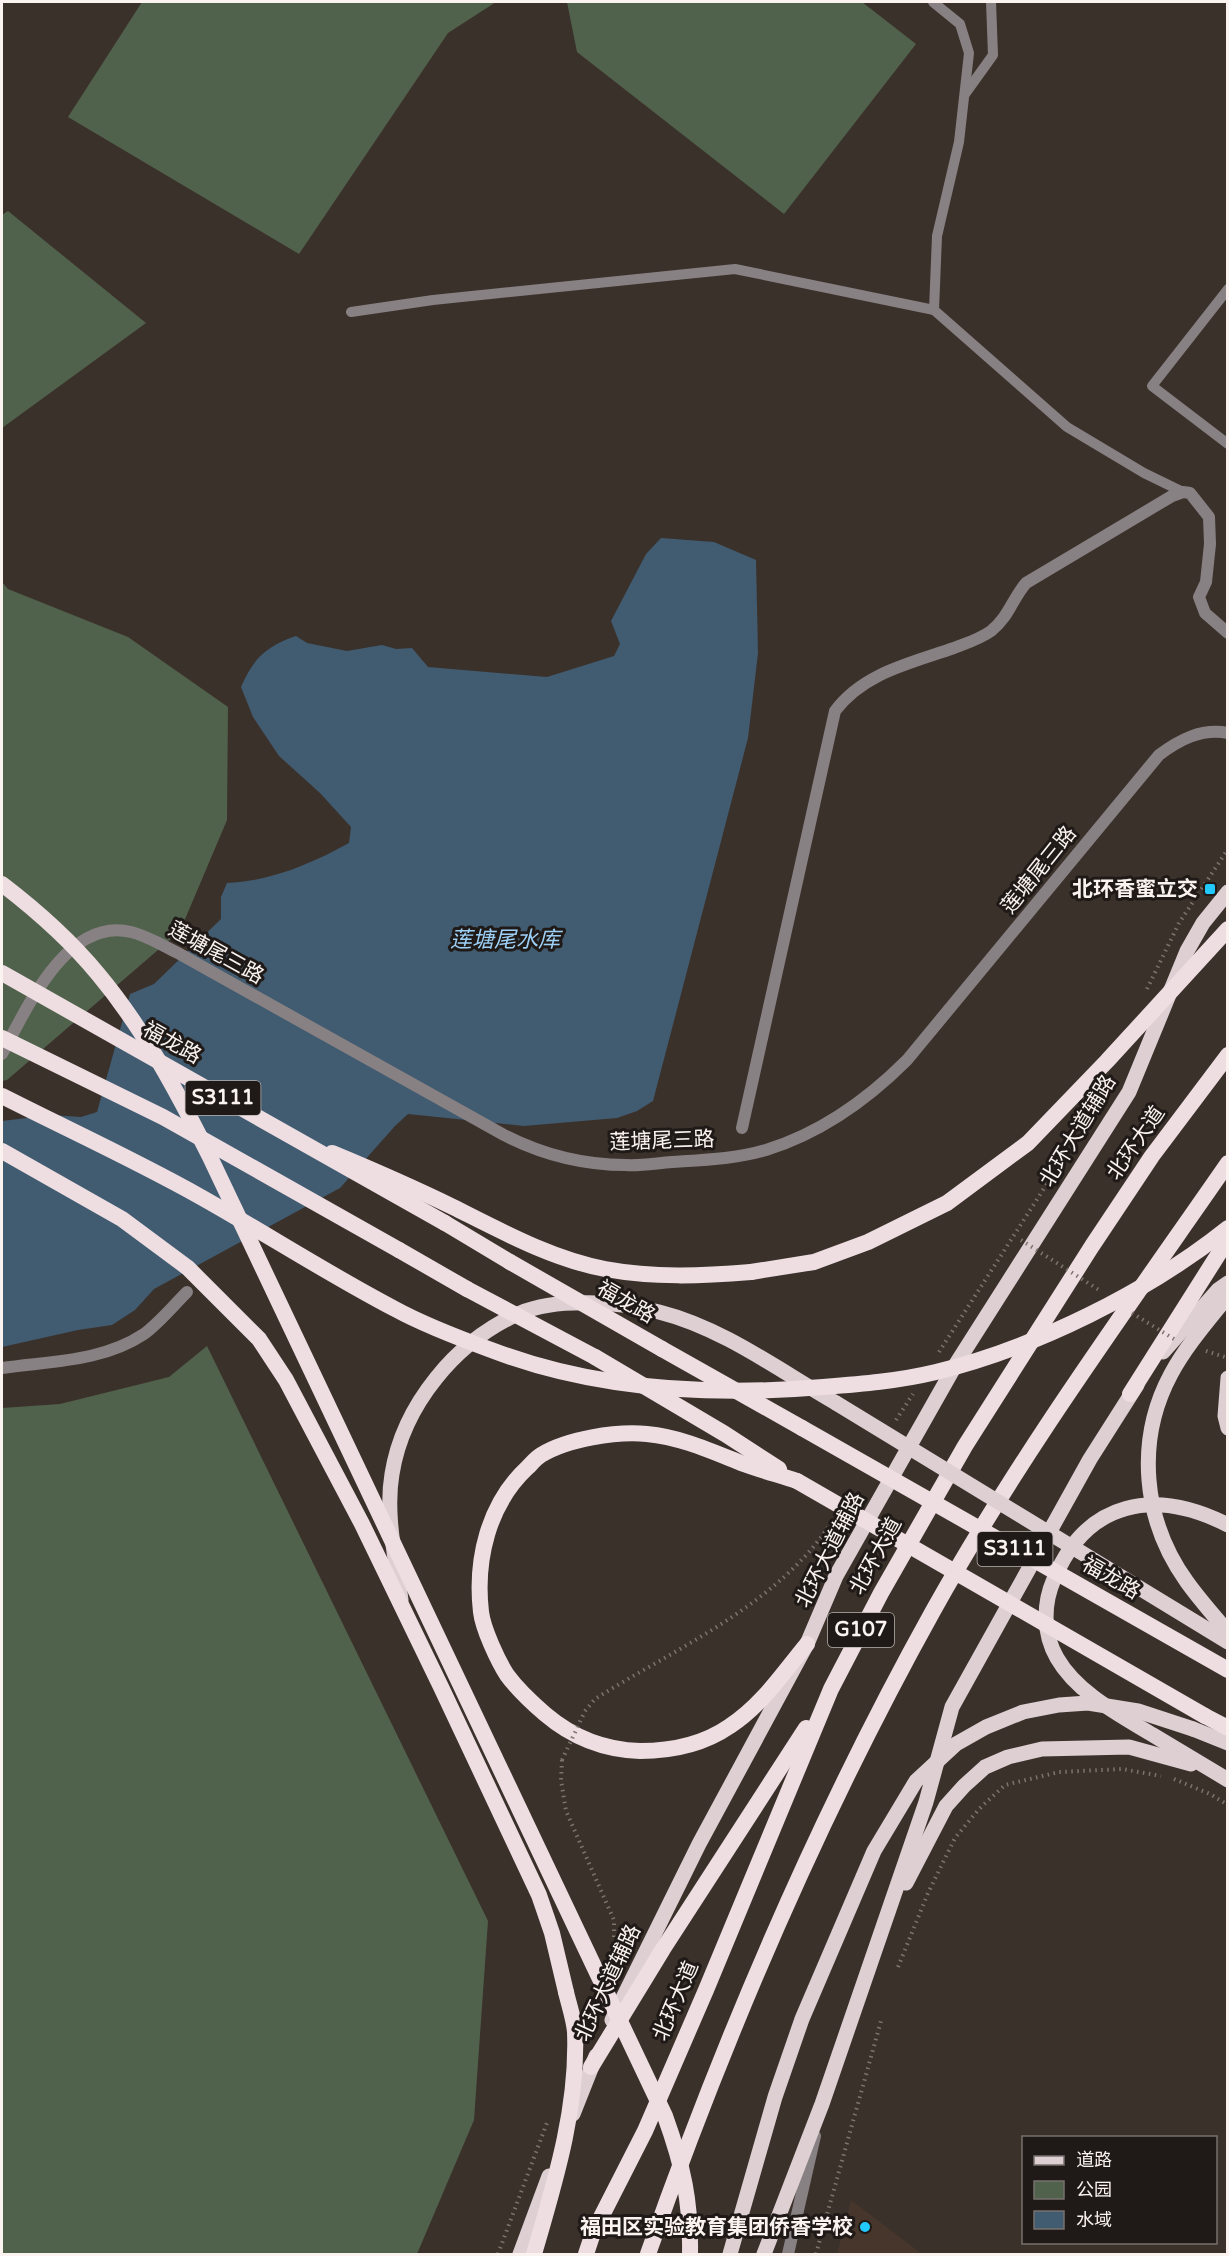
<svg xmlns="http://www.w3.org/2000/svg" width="1229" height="2256" font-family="'Varela Round','Noto Sans SC',sans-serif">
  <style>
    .built { fill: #46362b }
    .green { fill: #51624c }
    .water { fill: #415b70 }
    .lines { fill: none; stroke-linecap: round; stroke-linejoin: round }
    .path { stroke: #7d746e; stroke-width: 4; stroke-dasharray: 1.5 4.5; stroke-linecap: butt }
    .service { stroke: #888183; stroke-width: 10 }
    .minor { stroke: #888183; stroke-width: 12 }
    .tertiary { stroke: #888183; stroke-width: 12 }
    .primary { stroke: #ddcfd2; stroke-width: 15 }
    .trunk { stroke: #eedee2; stroke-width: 16 }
    .path-bridge { stroke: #7d746e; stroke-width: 4; stroke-dasharray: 1.5 4.5; stroke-linecap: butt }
    .primary-bridge { stroke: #ddcfd2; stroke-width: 15 }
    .trunk-bridge { stroke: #eedee2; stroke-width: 16 }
    .poi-dot { fill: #22c9fe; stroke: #1f1a17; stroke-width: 2 }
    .labels { text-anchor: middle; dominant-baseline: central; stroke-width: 6; stroke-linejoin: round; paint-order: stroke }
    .shield { fill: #1f1a17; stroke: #b8b2ae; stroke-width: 1.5 }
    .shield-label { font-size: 20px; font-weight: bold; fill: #faf3ef }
    .street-label { font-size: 21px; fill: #faf3ef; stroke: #1f1a17 }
    .poi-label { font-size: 21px; font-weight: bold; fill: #faf3ef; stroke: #1f1a17; text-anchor: end }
    .water-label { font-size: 22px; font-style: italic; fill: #9dd0f7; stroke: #1f1a17 }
  </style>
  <rect width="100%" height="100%" fill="#3b312b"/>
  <polygon class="built" points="851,2200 922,2254 837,2254"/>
  <g class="green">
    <polygon points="142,2 496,2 448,33 299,254 68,117"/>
    <polygon points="567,2 862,2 916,44 784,214 577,52"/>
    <polygon points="8,211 146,323 2,428 2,215"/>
    <polygon points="2,582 8,589 128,637 228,707 227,820 180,931 7,1080 2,1081"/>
    <polygon points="207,1346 488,1921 474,2120 417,2254 2,2254 2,1408 60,1404 169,1377"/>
  </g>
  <path class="water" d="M661,538l53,4 42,18 2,93 -10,85 -95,363 -16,10 -20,7 -93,8 -116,-12 -13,12 -55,62 -186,101 -19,21 -23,15 -34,5 -76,17v-226l49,-6 30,2 16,-5 33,-118 24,-10 67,-65v-22l6,-14c44,-2 84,-19 122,-40l2,-16 -31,-34 -41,-37 -26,-39 -12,-30c12,-28 25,-41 55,-51l11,7 40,8 35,-6 14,4 16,-1 16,19 119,10 67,-21 6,-12 -9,-23 35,-67z"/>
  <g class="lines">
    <g class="path">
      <polyline points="1147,989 1179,923 1228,849"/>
      <polyline points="939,1352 1052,1176"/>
      <polyline points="896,1420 913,1394"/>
      <path d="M585,1711l10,-12c82,-52 184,-94 238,-179"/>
      <polyline points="562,1760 561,1780 566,1811 614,1920 614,1952 611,1959"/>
      <polyline points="1174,1779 1210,1794 1228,1805"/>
      <polyline points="898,1967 928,1893 955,1838 979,1809 1005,1785 1059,1772 1122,1769 1161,1776"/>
      <polyline points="498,2254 548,2120"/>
      <polyline points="816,2254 881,2021"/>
    </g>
    <g class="service">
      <polyline points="933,2 960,24 969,53 959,142 937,236 934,310 1067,427 1144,473 1183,492"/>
      <polyline points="965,94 993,55 991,2"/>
      <polyline points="1228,289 1152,386 1228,444"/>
      <polyline points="351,312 433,300 735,269 934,310"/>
    </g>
    <g class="minor">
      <path d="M2,1054c24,-44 65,-138 129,-122 17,4 32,14 47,21l326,182c37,19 80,30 122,30 15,1 31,-2 46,-3 31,-2 64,-3 94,-12 55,-17 101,-50 141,-90l252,-305c20,-15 42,-27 69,-22"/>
      <path d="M742,1128l93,-417c28,-38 76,-48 119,-63 13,-5 26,-9 37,-17 17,-13 22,-33 35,-48l146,-87 11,-4 7,1 19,24 1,27 -4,38 -7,15 6,16 23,20"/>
      <path d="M2,1368c48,-7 100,-6 142,-34 15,-11 29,-28 43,-42"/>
    </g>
    <polyline class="tertiary" points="788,2254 815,2136"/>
    <g class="primary">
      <polyline points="1163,1352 1218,1290 1228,1283"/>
      <polyline points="1228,1378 1225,1416 1228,1428"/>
      <path d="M1228,1525c-73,-37 -141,-25 -174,54 -11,25 -11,55 3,79 20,35 63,57 96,77 25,15 50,30 75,45"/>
      <path d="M401,1600c-5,-41 -16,-85 -9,-126 11,-69 64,-133 128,-161 38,-16 100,-11 139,-1 64,16 121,59 177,91"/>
      <polyline points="1193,1729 1228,1743"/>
      <polyline points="906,1883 946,1806 964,1786 985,1767 1008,1757 1042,1749 1129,1747 1191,1764"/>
      <polyline points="612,2020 699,1844 807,1644 836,1576 956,1364 1129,1092 1187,951 1203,923 1228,892"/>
      <polyline points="573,2114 596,2056"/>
      <polyline points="520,2254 549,2176"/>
      <polyline points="764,2254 822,2104 926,1802 952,1707 1090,1459 1137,1385"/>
    </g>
    <g class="trunk">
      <polyline points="2,1151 122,1219 188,1268 259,1339 286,1380 362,1524 441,1687 539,1895 552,1933 566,1992"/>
      <path d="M332,1153c41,17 82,35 121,54 48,24 99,52 152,62 49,9 97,7 146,3"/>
      <polyline points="445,1223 510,1262"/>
      <polyline points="399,1250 467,1289"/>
      <polyline points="662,1349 802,1428"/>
      <polyline points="595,1357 725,1434 779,1469"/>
      <polyline points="1130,1394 1228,1239"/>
      <path d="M797,1481c-18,-6 -37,-11 -56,-18 -30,-12 -61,-26 -94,-29 -31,-3 -80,5 -106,21 -5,3 -9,8 -13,12 -40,37 -53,93 -47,145 2,17 17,49 26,63 11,15 24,27 38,39 27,23 59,36 95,37 31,0 64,-7 90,-25 32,-21 53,-53 77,-82"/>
      <polyline points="1205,1716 1228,1728"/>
      <polyline points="591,2067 663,1949 806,1728"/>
      <polyline points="586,2254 593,2233 645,2131 706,1990 831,1689 881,1593 965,1446 1092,1246 1152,1156 1228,1055"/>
      <path d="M648,2254c78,-221 171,-438 285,-643 87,-156 193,-301 295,-448"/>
    </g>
    <g class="path-bridge">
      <polyline points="1021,1240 1099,1290"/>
      <polyline points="1132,1313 1174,1339"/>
      <polyline points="1206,1351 1228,1358"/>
      <polyline points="562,1760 585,1711"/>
    </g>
    <g class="primary-bridge">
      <path d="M1228,1296c-20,25 -42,50 -57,78 -36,67 -28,147 16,208 13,18 27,34 41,50"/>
      <polyline points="836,1403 1228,1642"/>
      <polyline points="730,2254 775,2097 802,2019 874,1851 916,1781 956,1744 986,1727 1023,1712 1059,1705 1088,1703 1138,1711 1193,1729"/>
    </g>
    <g class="trunk-bridge">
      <path d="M2,884c34,26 68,56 96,90 46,55 80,119 112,183l455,959c18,50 26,85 25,138"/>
      <polyline points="2,973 445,1223"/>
      <polyline points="2,1038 163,1117 399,1250"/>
      <path d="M2,1096c65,33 133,64 197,100 66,37 129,78 196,113 31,17 66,30 99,42 103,39 221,45 329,36 38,-3 76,-6 113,-15 99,-24 212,-80 292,-144"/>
      <polyline points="510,1262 662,1349"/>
      <polyline points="751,1272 814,1262 868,1242 947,1203 1028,1143 1107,1061 1228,929"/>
      <polyline points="467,1289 595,1357"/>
      <polyline points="802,1428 1228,1670"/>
      <polyline points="797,1481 1205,1716"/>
      <path d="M534,2254c21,-72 44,-146 41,-222 -1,-13 -6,-27 -9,-40"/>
    </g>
  </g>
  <g class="poi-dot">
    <rect x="1204" y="883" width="12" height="12" rx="3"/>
    <circle cx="865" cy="2227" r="6"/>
  </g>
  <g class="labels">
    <g class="shield">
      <rect x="185.5" y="1081" width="75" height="34" rx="4.5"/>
      <rect x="977.5" y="1532" width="75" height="34" rx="4.5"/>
      <rect x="828" y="1613" width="66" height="34" rx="4.5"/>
    </g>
    <g class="shield-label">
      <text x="223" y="1098">S3111</text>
      <text x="1015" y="1549">S3111</text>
      <text x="861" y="1630">G107</text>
    </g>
    <g class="street-label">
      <text transform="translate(1039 870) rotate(-51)">莲塘尾三路</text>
      <text transform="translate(216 953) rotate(29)">莲塘尾三路</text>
      <text transform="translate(172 1043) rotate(29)">福龙路</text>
      <text transform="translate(1078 1131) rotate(-59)">北环大道辅路</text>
      <text transform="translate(662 1141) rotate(-2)">莲塘尾三路</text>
      <text transform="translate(1136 1143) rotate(-55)">北环大道</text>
      <text transform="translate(626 1302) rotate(30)">福龙路</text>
      <text transform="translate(830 1550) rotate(-63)">北环大道辅路</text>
      <text transform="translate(876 1556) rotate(-61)">北环大道</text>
      <text transform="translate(1111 1578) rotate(30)">福龙路</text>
      <text transform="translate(608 1983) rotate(-65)">北环大道辅路</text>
      <text transform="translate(676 2001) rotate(-67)">北环大道</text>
    </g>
    <g class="poi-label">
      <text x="1198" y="889">北环香蜜立交</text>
      <text x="853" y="2227">福田区实验教育集团侨香学校</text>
    </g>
    <g class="water-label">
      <text x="505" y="940">莲塘尾水库</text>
    </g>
  </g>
  <rect width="1229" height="2256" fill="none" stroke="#faf3ef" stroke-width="6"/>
  <rect x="1022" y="2136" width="195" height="108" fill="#1f1a17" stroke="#77716d" stroke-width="1.5"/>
  <rect x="1034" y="2156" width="30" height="9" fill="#ddcfd2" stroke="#77716d" stroke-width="1.5"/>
  <text x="1076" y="2166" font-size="18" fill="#faf3ef">道路</text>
  <rect x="1034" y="2181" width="30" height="18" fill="#51624c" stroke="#77716d" stroke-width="1.5"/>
  <text x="1076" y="2196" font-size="18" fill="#faf3ef">公园</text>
  <rect x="1034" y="2211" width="30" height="18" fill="#415b70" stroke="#77716d" stroke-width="1.5"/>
  <text x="1076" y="2226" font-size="18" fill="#faf3ef">水域</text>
</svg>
